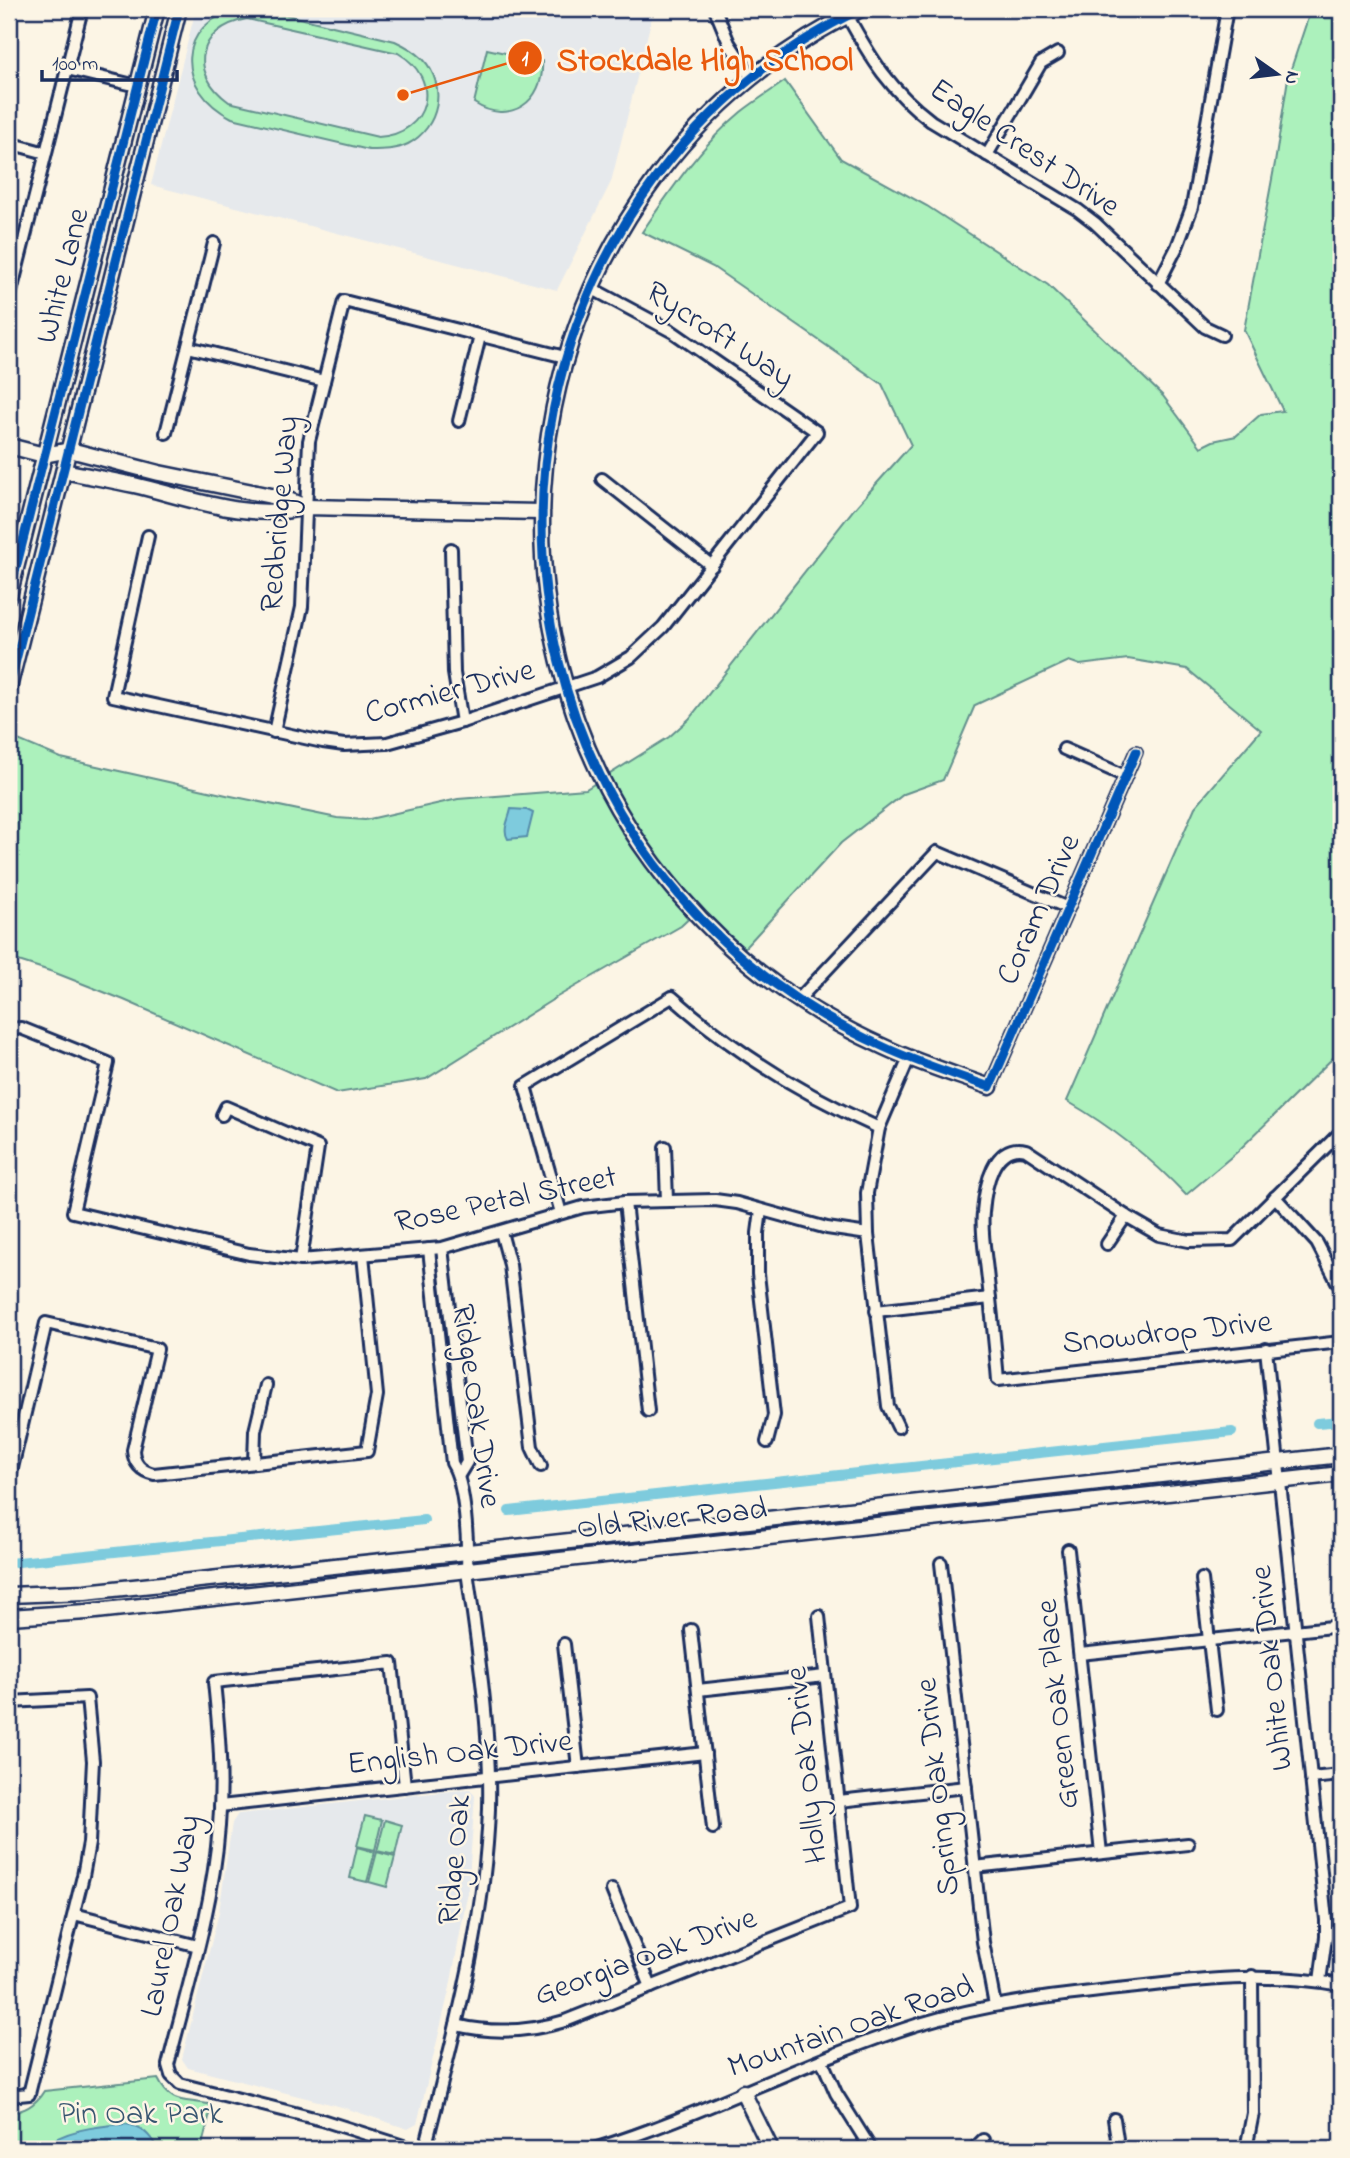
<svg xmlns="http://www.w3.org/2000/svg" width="1350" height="2158" font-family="'Indie Flower',sans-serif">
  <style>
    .built { fill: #e6e9ec }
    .green { fill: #acf1bc; stroke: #64908d; stroke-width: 2; fill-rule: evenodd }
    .water { fill: #7ecbdd; stroke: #568daa; stroke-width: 2 }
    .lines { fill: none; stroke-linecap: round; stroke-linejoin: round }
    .canal { stroke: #7ecbdd; stroke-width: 10 }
    .street-casing { stroke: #1b2f5e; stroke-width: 16 }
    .secondary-casing { stroke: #1b2f5e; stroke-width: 19 }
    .street { stroke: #fcf5e5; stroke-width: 10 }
    .secondary { stroke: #fcf5e5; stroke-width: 14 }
    .cycleway-casing { stroke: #fcf5e5; stroke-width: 13 }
    .cycleway { stroke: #0057b8; stroke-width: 9 }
    .labels { text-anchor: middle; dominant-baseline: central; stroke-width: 5; stroke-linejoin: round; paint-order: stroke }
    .street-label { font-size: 32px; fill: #1b2f5e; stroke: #fcf5e5 }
    .park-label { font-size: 32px; fill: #385671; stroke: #fcf5e5 }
    .leader { fill: none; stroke: #e8590c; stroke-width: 2.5 }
    .callout-dot { fill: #e8590c; stroke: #fcf5e5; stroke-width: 2.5 }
    .mark-label { font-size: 21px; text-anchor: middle; font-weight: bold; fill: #fff }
    .callout-label { font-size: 33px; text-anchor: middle; font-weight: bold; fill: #e8590c; stroke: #fcf5e5; stroke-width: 5; stroke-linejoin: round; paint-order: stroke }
  </style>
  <rect width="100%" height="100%" fill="#fcf5e5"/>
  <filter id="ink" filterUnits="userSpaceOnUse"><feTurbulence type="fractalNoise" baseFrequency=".0143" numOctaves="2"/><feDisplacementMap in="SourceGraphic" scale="14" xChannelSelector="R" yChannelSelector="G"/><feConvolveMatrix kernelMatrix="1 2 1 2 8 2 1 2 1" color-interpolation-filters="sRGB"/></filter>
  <g filter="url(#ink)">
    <g class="built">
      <polygon points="196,9 654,9 611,182 557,290 151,185"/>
      <polygon points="470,1789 475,1796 468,1891 450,1987 417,2124 408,2129 342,2107 188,2068 182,2059 219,1912 232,1823 238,1814"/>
    </g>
    <g class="green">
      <path d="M240,9h22l133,32c11,5 20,10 28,18 25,27 16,69 -15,85 -12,6 -25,6 -39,6l-137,-32c-57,-28 -57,-96 8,-109zM247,19l151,34c45,26 32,81 -20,84l-149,-35c-41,-29 -32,-74 18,-83z"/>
      <path d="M1311,9h15l15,6v1035l-104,102 -51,43c-36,-38 -74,-68 -119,-94l128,-294 66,-77 -74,-61 -59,-10 -48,6 -11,-4 -94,44 -32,75 -39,14 -63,49 -103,112 -43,-42 -14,13 -124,71 -131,82 -89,14 -213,-93 -71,-28 -44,-14v-193l7,-26 45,19 170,38 106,22 28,2 93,-21 128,-10 83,-52 20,-18 165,-210 57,-64 -29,-61 -169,-117 -71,-35c29,-42 59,-87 99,-120 14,-11 30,-21 44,-31l56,78 86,47 121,79 115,111 38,51 12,-6 23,-5 25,-22 22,-3 -39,-81 31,-167 13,-85z"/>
      <path d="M487,49l55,12c3,41 -33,65 -68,42z"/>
      <polygon points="365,1816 382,1820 375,1850 357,1846"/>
      <polygon points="385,1820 402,1825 395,1855 377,1851"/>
      <polygon points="357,1847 375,1852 367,1882 350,1878"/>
      <polygon points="377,1852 395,1857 387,1887 369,1882"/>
      <path d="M158,2079c14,28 28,19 54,26l-11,44h-192v-37c15,0 27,-8 35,-21z"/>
    </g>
    <g class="water">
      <path d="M511,809l16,1 6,3 -6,24 -19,2c-6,-10 1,-19 3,-30z"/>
      <path d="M126,2124c15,2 25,11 31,25h-118c25,-19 56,-23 87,-25z"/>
    </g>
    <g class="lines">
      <g class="canal">
        <polyline points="1317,1423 1341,1421"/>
        <polyline points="509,1511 1232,1432"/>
        <polyline points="9,1563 424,1520"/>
      </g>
      <defs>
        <g id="street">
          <polyline points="715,9 729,43 752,78"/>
          <path d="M847,15c24,44 43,75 84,106l147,89 17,13 110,104 17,8"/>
          <polyline points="67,69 137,86"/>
          <polyline points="9,143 46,153"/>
          <polyline points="987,155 1041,63 1058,53"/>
          <polyline points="1158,284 1177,247 1192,207 1227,9"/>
          <polyline points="9,300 82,9"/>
          <polyline points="188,347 324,381"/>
          <polyline points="459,421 480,336"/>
          <polyline points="166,433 214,243"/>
          <polyline points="602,479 712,566"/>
          <polyline points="148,536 113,696 323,742 344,745 387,743 462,722 597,677 631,657 663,627 817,432 673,332 591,288"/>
          <polyline points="451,549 454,673 462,722"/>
          <polyline points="274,732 302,607 309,441 344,301 565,357"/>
          <polyline points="1064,749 1125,776"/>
          <polyline points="798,1000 937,852 1068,908"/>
          <polyline points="9,1029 21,1028 108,1063 73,1212 249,1254 301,1260 442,1248 583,1207 625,1202 715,1200 737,1203 827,1228 868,1234"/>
          <polyline points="990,1087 1136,752"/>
          <polyline points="222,1115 226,1107 318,1147 301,1260"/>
          <path d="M1341,1132l-109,108 -43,1 -30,-6 -33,-19 -100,-66c-33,-8 -41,37 -43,62 -2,19 2,40 4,59 4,36 8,73 11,109l343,-38"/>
          <polyline points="665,1147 667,1200"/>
          <polyline points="1275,1197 1317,1243 1341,1289"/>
          <polyline points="625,1202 648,1411"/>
          <polyline points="761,1210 758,1233 758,1274 774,1415 767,1442"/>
          <path d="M561,1213l-36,-127 147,-89c63,56 130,97 207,131"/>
          <polyline points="501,1232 510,1265 532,1447 541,1466"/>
          <polyline points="1107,1244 1126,1216"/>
          <polyline points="442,1248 467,1462 459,1475"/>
          <polyline points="876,1311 990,1298"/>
          <polyline points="1266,1349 1326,1920 1326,1937 1320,1981"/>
          <polyline points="898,1427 888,1406 868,1234 867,1193 879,1128 909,1058"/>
          <polyline points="254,1463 255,1431 266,1385"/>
          <path d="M9,1481l37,-158 111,26 -24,101c1,14 8,21 21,24l213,-23 10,-56 -14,-140"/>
          <polyline points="1068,1550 1101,1853"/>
          <polyline points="941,1563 983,1942 995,2005"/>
          <polyline points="1202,1579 1217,1710"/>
          <polyline points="691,1630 713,1828"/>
          <polyline points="564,1644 578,1767"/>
          <polyline points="1080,1654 1341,1626"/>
          <polyline points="698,1690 825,1676"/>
          <polyline points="9,1702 87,1698 93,1761 89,1843 83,1876 29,2094 9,2096"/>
          <polyline points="1311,1778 1341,1775"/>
          <path d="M405,1786l-13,-123 -178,19c5,48 9,96 5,144 -6,81 -31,160 -51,239l3,10 9,9 142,36 91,29"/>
          <polyline points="839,1801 966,1787"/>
          <polyline points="220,1806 705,1753"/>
          <polyline points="974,1867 1188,1844"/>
          <polyline points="612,1890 651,1987"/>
          <polyline points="74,1914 198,1946"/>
          <path d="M456,2025c37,9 73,7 109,-4l285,-113 -31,-292"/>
          <polyline points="822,2061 836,2093 871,2149"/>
          <polyline points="1114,2119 1117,2139 1114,2149"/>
          <path d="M425,2149c28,-112 60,-223 64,-340 2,-80 -11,-159 -22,-238 1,-27 -1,-86 -15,-108l-23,-214"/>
          <path d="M594,2149c110,-34 212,-89 322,-124 75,-23 152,-31 230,-39 68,-8 127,-13 195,-1"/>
          <polyline points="974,2149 983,2140"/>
          <polyline points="1246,2149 1253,2113 1252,1976"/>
        </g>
        <g id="secondary">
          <path d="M861,9c-336,162 -423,606 -181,887 56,65 126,116 204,151 34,16 70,27 106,40"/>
          <polyline points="9,446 44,455 70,450 159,473 286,499 306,507"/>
          <path d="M64,471c24,5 47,9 70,14 56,13 114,37 172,22l235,5"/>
          <polyline points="9,596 157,9"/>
          <polyline points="9,688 179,9"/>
          <polyline points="9,1595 85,1592 525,1546 1341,1455"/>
          <polyline points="9,1617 87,1612 1341,1474"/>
          <polyline points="743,2092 771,2149"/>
        </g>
      </defs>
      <use href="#street" class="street-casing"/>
      <use href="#secondary" class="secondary-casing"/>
      <use href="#street" class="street"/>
      <use href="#secondary" class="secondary"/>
      <defs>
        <g id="cycleway">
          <path d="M861,9c-336,162 -423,606 -181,887 56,65 126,116 204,151 34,16 70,27 106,40l146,-335"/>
          <polyline points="9,596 157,9"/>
          <polyline points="9,688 179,9"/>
        </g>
      </defs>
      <use href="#cycleway" class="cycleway-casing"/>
      <use href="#cycleway" class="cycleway"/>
    </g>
  </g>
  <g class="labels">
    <g class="street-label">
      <text transform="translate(1024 149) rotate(34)">Eagle Crest Drive</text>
      <text transform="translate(64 276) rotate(-76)">White Lane</text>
      <text transform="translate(719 336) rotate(33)">Rycroft Way</text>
      <text transform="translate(281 514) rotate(-85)">Redbridge Way</text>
      <text transform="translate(450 693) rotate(-15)">Cormier Drive</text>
      <text transform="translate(1040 910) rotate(-66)">Coram Drive</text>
      <text transform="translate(506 1201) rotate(-12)">Rose Petal Street</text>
      <text transform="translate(1167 1334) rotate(-6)">Snowdrop Drive</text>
      <text transform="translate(475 1406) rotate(82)">Ridge Oak Drive</text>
      <text transform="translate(672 1520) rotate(-6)">Old River Road</text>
      <text transform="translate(1273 1668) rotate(-96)">White Oak Drive</text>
      <text transform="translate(1059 1704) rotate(-96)">Green Oak Place</text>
      <text transform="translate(460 1754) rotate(-6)">English Oak Drive</text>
      <text transform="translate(808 1765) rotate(-96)">Holly Oak Drive</text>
      <text transform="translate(939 1787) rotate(-96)">Spring Oak Drive</text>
      <text transform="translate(456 1860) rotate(-85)">Ridge Oak</text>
      <text transform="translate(172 1916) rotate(-79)">Laurel Oak Way</text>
      <text transform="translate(646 1958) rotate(-20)">Georgia Oak Drive</text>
      <text transform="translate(851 2028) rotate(-19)">Mountain Oak Road</text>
    </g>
    <g class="park-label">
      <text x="141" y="2115">Pin Oak Park</text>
    </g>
  </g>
  <path class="leader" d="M403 95L525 58"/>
  <g class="callout-dot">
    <circle cx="403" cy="95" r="7"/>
    <circle cx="525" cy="58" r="18"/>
  </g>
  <g class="mark-label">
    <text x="525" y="65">1</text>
  </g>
  <g class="callout-label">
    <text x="705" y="70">Stockdale High School</text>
  </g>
  <rect width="1350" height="2158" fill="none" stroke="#fcf5e5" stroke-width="35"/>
  <rect x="18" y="18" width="1315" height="2123" fill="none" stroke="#1b2f5e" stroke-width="2.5" filter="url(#ink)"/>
  <g transform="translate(1277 74) rotate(104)" stroke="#fcf5e5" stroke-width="5" paint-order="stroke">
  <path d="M0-5L12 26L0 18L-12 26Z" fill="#1b2f5e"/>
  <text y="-10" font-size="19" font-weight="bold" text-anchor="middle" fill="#1b2f5e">N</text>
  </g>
  <path d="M42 70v10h135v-10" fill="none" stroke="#1b2f5e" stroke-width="3.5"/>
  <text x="52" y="70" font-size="21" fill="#1b2f5e" stroke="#fcf5e5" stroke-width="5" paint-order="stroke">100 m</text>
</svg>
